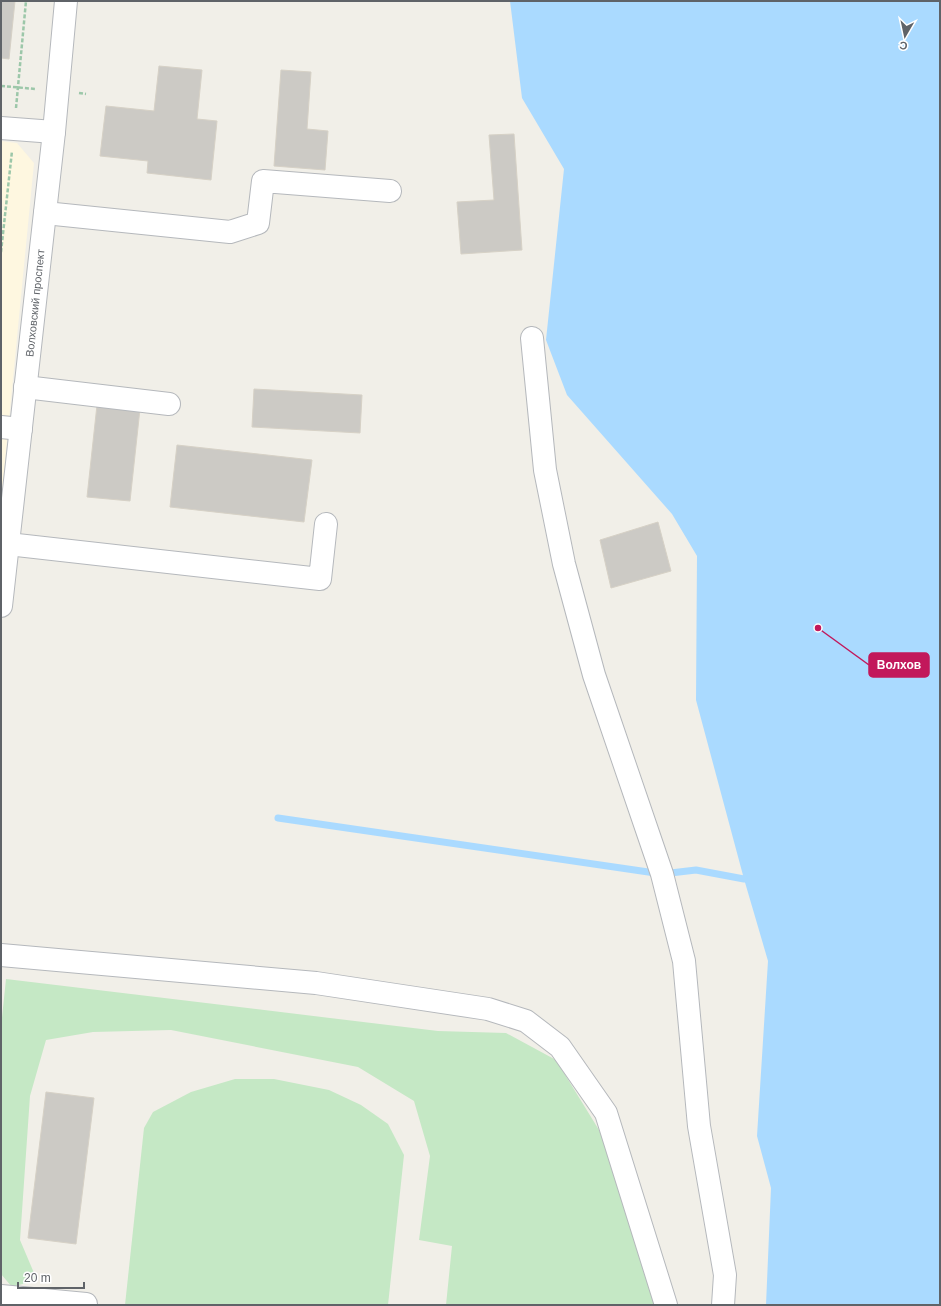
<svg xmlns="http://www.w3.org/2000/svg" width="941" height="1306" font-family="Arial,sans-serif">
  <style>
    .commercial { fill: #fef7e0 }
    .green { fill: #c5e8c5 }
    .water { fill: #aadaff }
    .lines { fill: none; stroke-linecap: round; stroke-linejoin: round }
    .stream { stroke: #aadaff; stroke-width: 7 }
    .building { fill: #cccac5; stroke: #d6d1c6 }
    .minor-casing { stroke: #b5b8bc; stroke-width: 24 }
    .path { stroke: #9cc7a9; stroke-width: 2.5; stroke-dasharray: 4 2; stroke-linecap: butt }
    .minor { stroke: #fff; stroke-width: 22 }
    .labels { text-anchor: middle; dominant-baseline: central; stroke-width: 4; stroke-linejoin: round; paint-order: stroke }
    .street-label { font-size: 11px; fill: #5f6368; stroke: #fff }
    .leader { fill: none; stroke: #c2185b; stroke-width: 1.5 }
    .callout-dot { fill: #c2185b; stroke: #fff; stroke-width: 1.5 }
    .callout { fill: #c2185b; stroke: #c2185b; stroke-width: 1.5 }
    .callout-label { font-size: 12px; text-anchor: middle; font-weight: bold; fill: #fff }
  </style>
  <rect width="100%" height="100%" fill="#f1efe8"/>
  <polygon class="commercial" points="1,141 17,143 34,163 1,502"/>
  <g class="green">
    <polygon points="6,979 438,1031 506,1033 556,1060 599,1130 646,1243 656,1305 446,1305 452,1246 419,1240 430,1156 414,1101 358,1067 171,1030 93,1032 46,1040 30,1096 20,1240 37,1280 12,1287 1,1274 1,1027"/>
    <polygon points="235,1079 274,1079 329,1090 361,1105 388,1124 404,1155 388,1305 125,1305 144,1128 153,1112 191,1092"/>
  </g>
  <polygon class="water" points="510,1 940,1 940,1305 766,1305 771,1188 757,1136 768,961 744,879 696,700 697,556 672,514 567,395 546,340 564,169 522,98"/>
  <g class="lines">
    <polyline class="stream" points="278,818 662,874 696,870 744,879"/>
  </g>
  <g class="building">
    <polygon points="1,1 15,1 9,59 1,58"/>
    <polygon points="159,66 202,70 197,119 217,121 211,180 147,173 148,161 100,156 106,106 154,111"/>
    <polygon points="281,70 311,72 307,129 328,131 325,170 274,166"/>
    <polygon points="514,134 522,250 461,254 457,202 494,200 489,135"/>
    <polygon points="254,389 362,395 360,433 252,427"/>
    <polygon points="97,405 140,409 130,501 87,497"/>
    <polygon points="177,445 312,460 304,522 170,507"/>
    <polygon points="658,522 671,571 611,588 600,540"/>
    <polygon points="46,1092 94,1098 76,1244 28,1238"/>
  </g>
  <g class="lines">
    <defs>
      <g id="minor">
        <polyline points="1,128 54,132"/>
        <polyline points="45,213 230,232 258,223 263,181 390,191"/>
        <polyline points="532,338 545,470 564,564 594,675 662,874 684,961 699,1126 725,1275 723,1305"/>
        <polyline points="25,387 169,404"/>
        <polyline points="1,427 21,429"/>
        <polyline points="8,544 320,579 326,524"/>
        <polyline points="1,606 54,132 66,1"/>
        <polyline points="1,955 316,983 488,1009 526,1021 560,1047 606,1113 666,1305"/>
        <polyline points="1,1296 86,1304"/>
      </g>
    </defs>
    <use href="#minor" class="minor-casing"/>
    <g class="path">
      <polyline points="1,86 36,89"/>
      <polyline points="79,93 86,94"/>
      <polyline points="16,108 26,1"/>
      <polyline points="1,252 12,151"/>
    </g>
    <use href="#minor" class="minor"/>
  </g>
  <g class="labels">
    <g class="street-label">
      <text transform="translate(35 303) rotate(-84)">Волховский проспект</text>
    </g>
  </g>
  <path class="leader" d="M818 628L869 665"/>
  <circle class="callout-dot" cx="818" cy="628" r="4"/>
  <rect class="callout" x="869" y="653" width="60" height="24" rx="4"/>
  <g class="callout-label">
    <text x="899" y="669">Волхов</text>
  </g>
  <rect width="941" height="1306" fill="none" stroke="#5f6368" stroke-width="4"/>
  <g transform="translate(905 36) rotate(189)" stroke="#ffffff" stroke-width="3" paint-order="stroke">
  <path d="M0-3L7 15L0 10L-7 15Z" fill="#5f6368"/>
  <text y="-6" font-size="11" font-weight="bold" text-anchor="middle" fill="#5f6368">С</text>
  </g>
  <path d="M18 1282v6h66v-6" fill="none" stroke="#5f6368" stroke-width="2"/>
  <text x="24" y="1282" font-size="12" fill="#5f6368" stroke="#ffffff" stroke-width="3" paint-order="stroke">20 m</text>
</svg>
